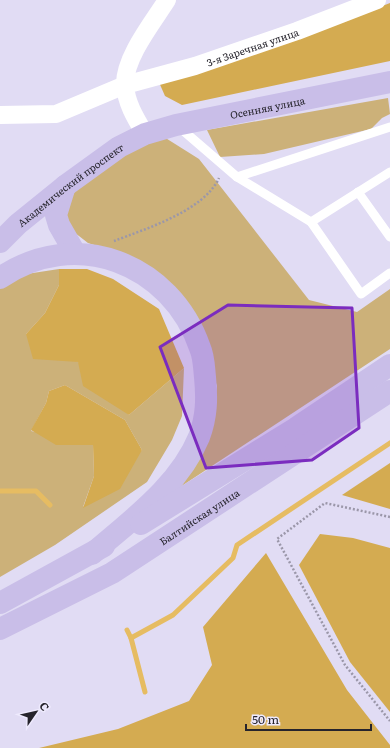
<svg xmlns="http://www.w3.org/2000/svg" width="390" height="748" font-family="Literata,serif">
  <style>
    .green { fill: #ccb179; fill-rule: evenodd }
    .forest { fill: #d4ab51 }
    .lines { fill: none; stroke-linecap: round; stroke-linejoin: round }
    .stream { stroke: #e6bc62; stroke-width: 5 }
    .path { stroke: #9b97a9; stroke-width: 2.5; stroke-dasharray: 2 2; stroke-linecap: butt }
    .service { stroke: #fff; stroke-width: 9 }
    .minor { stroke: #fff; stroke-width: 18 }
    .primary { stroke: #c9bee8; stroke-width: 22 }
    .marked { fill: #7b2cbf; fill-opacity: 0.2; stroke: #7b2cbf; stroke-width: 3; stroke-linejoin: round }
    .labels { text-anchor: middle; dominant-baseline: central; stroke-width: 3; stroke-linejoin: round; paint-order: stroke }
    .street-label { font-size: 10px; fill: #26242c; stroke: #eeeafd }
  </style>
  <rect width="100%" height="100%" fill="#e1dcf4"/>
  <g class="green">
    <polygon points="388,98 390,114 382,118 371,129 264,154 220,157 207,130"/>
    <polygon points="164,137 199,159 309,300 357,312 390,289 390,349 171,493 210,431 217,386 196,323 113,251 88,243 70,229 64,212 77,187 111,160"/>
    <path d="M59,269v16l-14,28 -19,21 52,28 51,53 55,-47 -2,48 -10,24 -25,42 -92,63 -55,32v-289l20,-13zM65,385l60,35 17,30 -59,57 11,-31 -1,-31 -62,-14 15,-28 3,-12z"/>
  </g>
  <g class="forest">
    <polygon points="390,3 390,61 182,105 165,96 158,80 341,22"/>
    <polygon points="59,269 87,269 113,279 159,309 184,368 129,415 83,386 78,362 33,359 26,334 45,313 59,285"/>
    <polygon points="65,385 125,420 142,450 120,489 83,508 94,476 93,445 56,445 31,430 46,403 49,391"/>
    <polygon points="390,463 390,509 342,495"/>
    <polygon points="320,534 353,538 390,548 390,712 350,662 299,565"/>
    <polygon points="266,553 347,690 390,745 390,748 39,748 118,729 189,701 212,665 203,627"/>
  </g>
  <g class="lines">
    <g class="stream">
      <polyline points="0,491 36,491 50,505"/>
      <polyline points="127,630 131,638 145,692"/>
      <polyline points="131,638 173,615 233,558 237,545 390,443"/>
    </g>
    <g class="path">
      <path d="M114,241c31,-12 90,-30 105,-63"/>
      <polyline points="390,517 325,503 277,539 345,665 390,721"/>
    </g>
    <g class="service">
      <polyline points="179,127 237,177 311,222 390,172"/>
      <polyline points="237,177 390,127"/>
      <polyline points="358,192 390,237"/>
      <polyline points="311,222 361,294 390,273"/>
    </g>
    <g class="minor">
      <path id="s1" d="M0,115l56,-1 69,-29 70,-19 102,-35 80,-31"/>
      <path d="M145,134c-9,-15 -19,-31 -20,-49 -1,-27 28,-63 42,-85"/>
    </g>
    <g class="primary">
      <polyline points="65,186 56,215 59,225 75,253"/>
      <path id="s2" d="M0,242l18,-18 47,-38 54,-39 26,-13 31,-9 214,-43"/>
      <path d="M0,278c75,-52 171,-15 200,70 4,9 4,20 5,29 2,21 2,39 -6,60 -20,49 -68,83 -107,117"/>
      <polyline points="141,524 296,428 390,365"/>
      <polyline points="0,603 104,546"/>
      <path id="s3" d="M0,629l112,-56 278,-182"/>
    </g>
  </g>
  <path class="marked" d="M228,305l124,3 7,120 -47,32 -106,8 -46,-121z"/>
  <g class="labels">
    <g class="street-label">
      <text stroke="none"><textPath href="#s1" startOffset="264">3-я Заречная улица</textPath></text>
      <text stroke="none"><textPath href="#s2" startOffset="307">Осенняя улица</textPath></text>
      <text stroke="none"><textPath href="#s2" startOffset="91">Академический проспект</textPath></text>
      <text stroke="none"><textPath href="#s3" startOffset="229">Балтийская улица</textPath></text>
    </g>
  </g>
  <g transform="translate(36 712) rotate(56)" stroke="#eeeafd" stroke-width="3" paint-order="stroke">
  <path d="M0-3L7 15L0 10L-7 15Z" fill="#26242c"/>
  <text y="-6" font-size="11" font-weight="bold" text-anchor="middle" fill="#26242c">С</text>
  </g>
  <path d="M246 724v6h125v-6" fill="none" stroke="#26242c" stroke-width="2"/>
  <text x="252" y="724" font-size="12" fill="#26242c" stroke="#eeeafd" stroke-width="3" paint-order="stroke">50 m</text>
</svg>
